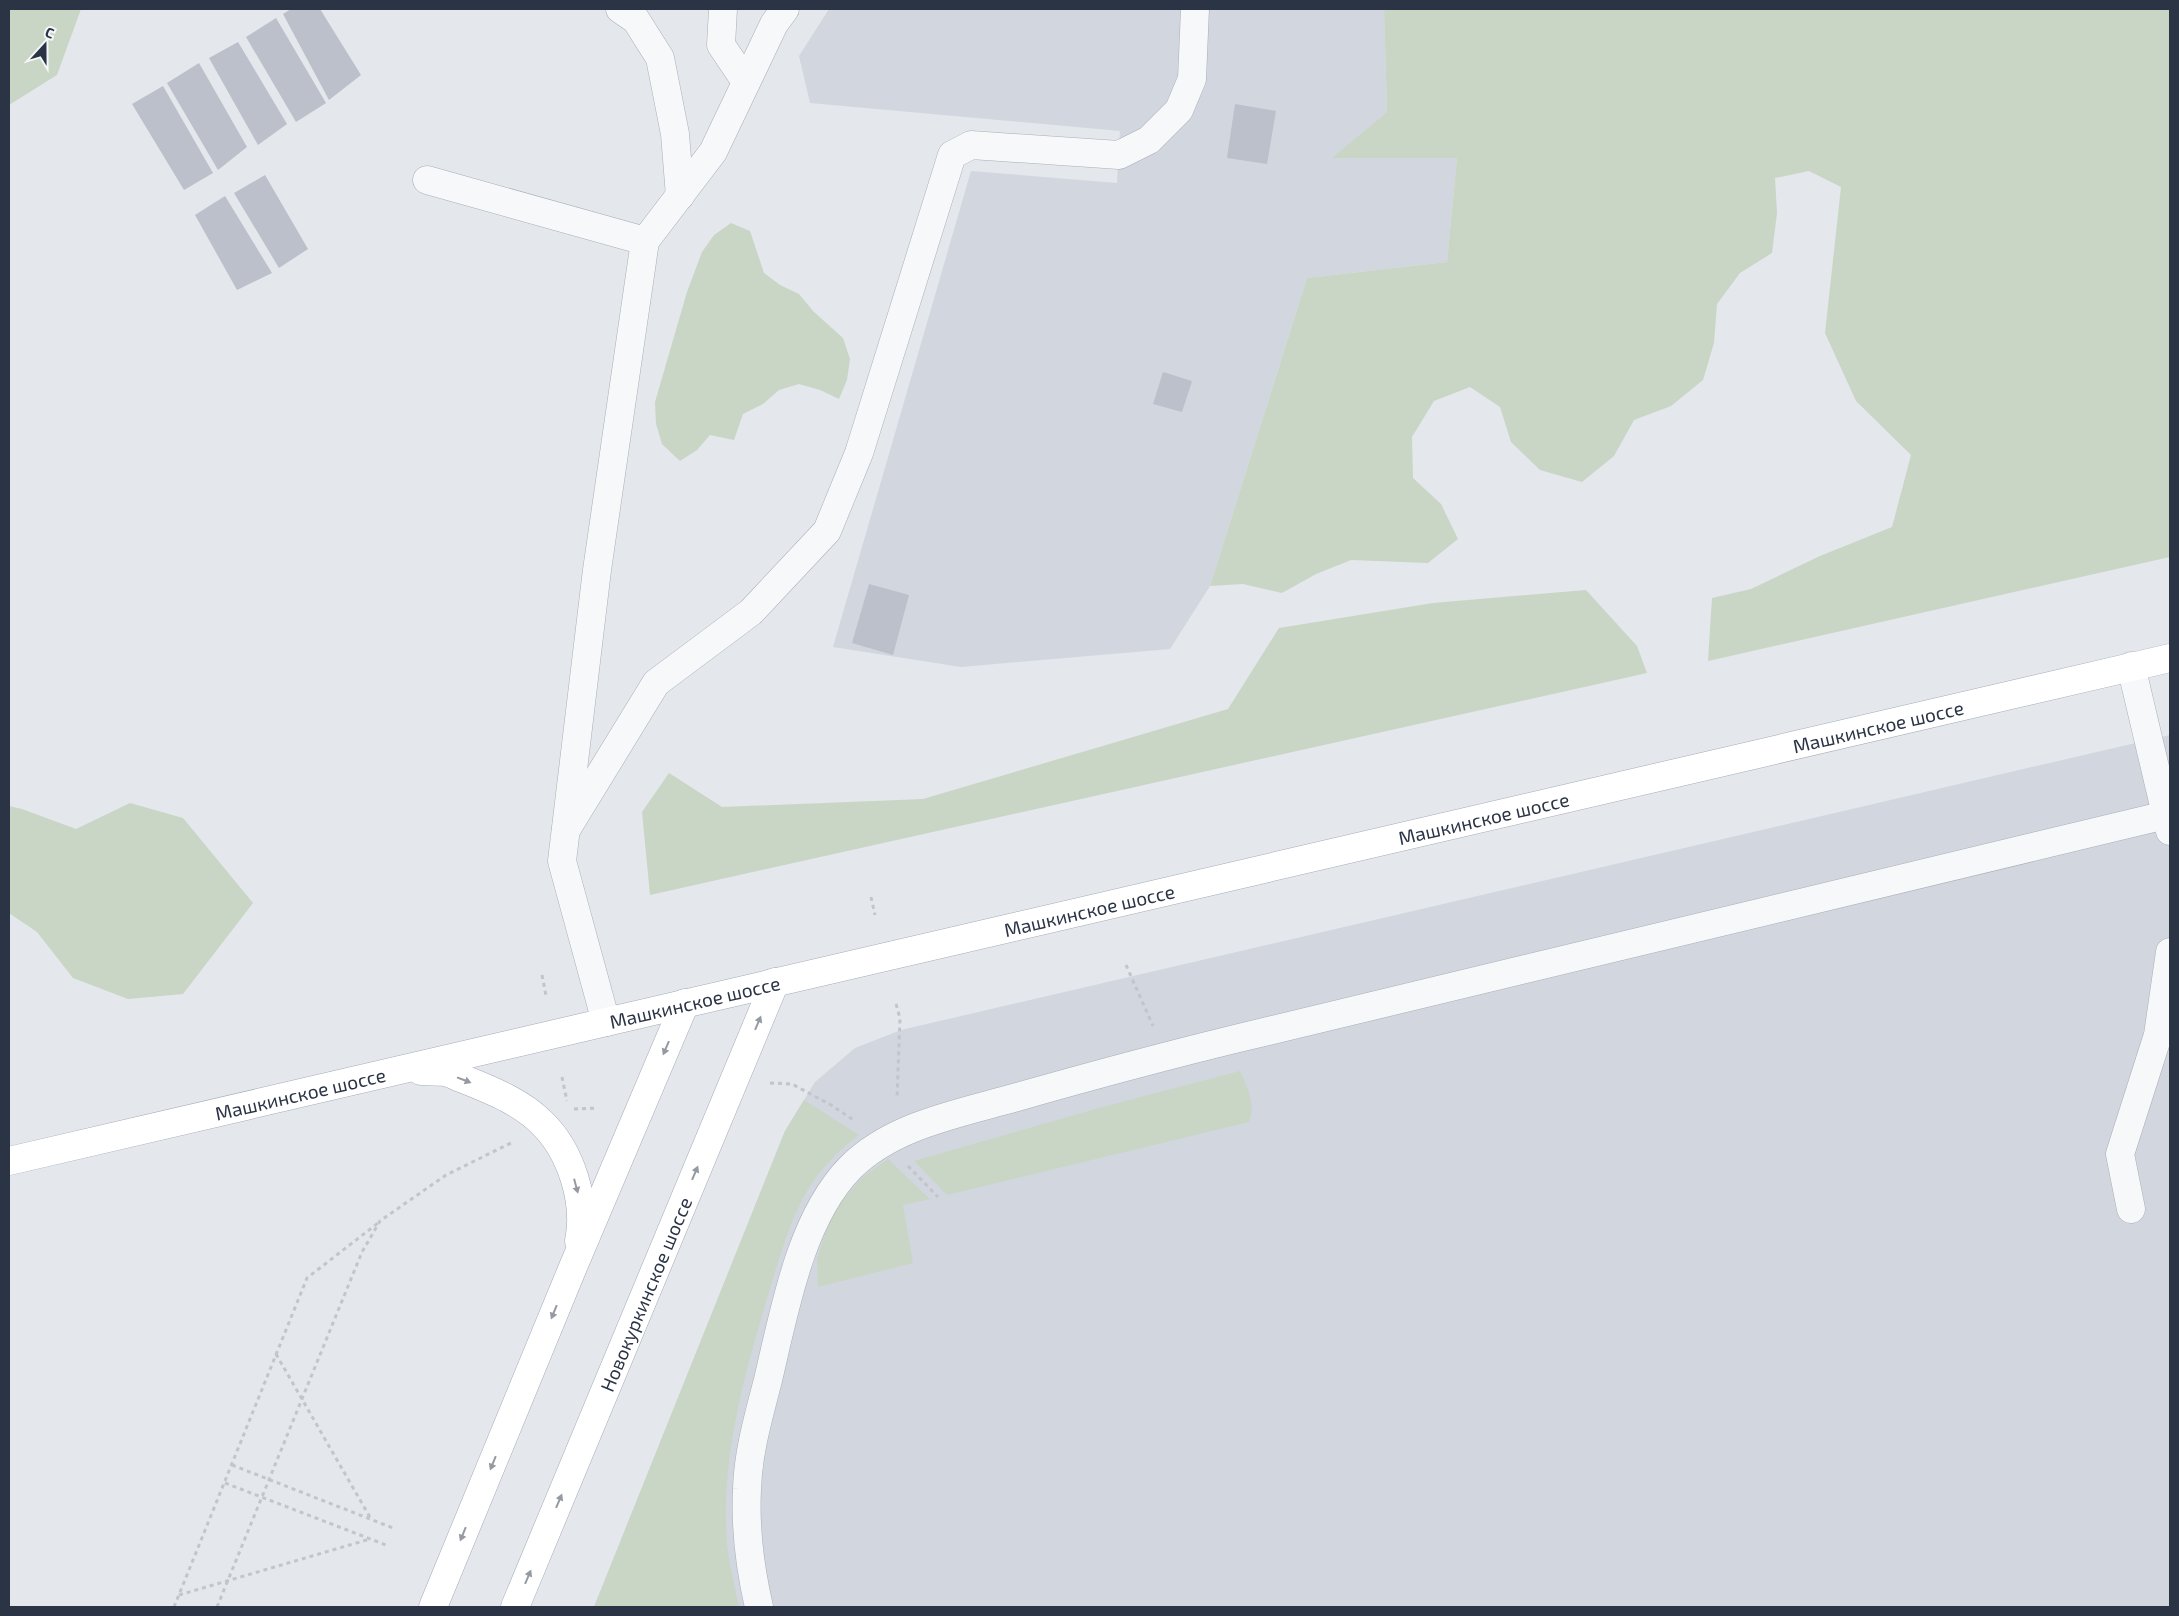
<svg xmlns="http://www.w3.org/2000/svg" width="2179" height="1616" font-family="'Exo 2',sans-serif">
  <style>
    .built { fill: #d2d6de }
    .green { fill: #c9d6c5 }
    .building { fill: #bbc0ca }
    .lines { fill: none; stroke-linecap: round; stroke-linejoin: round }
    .minor-casing { stroke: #a9aeb7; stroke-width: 29 }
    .major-casing { stroke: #a3abb8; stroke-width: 29 }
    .path { stroke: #c2c5cb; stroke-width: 3; stroke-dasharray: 4 4; stroke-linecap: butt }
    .minor { stroke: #f7f8fa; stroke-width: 28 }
    .major { stroke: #fff; stroke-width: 28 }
    .oneway { fill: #959aa2 }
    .labels { text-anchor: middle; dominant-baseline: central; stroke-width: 5; stroke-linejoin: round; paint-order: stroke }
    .street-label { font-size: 19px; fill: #2b3445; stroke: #f4f6f9 }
  </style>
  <rect width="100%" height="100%" fill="#e4e7ec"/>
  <g class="built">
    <polygon points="829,9 1384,9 1387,112 1333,158 1457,158 1447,262 1307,278 1210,586 1170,649 961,667 833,647 971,171 1117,183 1120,131 810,103 799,56"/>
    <polygon points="2170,735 2170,1607 594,1607 785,1131 815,1082 855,1048 901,1030"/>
  </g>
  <g class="green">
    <polygon points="9,9 81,9 57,75 9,105"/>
    <polygon points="1384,9 2170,9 2170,557 1708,661 1712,598 1751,589 1820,556 1892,527 1911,455 1856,401 1825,333 1841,187 1809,171 1775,178 1777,213 1772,253 1740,273 1717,304 1714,343 1703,380 1671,406 1634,420 1614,456 1582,482 1540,470 1511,442 1500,407 1470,387 1434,401 1412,437 1413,478 1441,504 1458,539 1428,563 1351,560 1316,574 1282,593 1243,584 1210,586 1307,278 1447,262 1457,158 1332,158 1387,112"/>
    <polygon points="731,223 750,231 764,273 780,285 799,294 813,311 843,338 850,359 847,380 839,399 820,390 799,384 779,390 763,404 743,414 734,440 710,435 697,450 680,461 662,444 656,424 655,402 687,292 702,252 714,235"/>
    <polygon points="1586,590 1637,646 1647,673 650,895 642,812 669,773 722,807 923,799 1228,709 1279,628 1433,603"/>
    <polygon points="130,803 183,818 253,903 183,994 128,999 73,978 37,932 9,913 9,806 22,809 76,829"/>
    <path d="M1240,1071c7,16 16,33 9,51l-302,73 -33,-34 185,-53z"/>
    <path d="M804,1100l55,35c-18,14 -34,29 -47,48 -21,32 -32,73 -43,109 -24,81 -49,166 -42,252 2,21 8,43 12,63h-145l191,-476z"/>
    <polygon points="888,1159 930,1199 903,1205 913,1263 818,1287 817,1259 826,1231 840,1203 863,1177"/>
  </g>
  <g class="building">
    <polygon points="291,9 320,9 361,75 329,100 283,14"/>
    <polygon points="276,18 326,103 296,122 246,37"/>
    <polygon points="238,42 287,124 258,145 209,58"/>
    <polygon points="199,63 247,147 218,170 167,83"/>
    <polygon points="163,86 213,173 184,190 132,104"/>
    <polygon points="1235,104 1276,111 1267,164 1227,158"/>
    <polygon points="265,175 308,249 279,268 234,193"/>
    <polygon points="225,196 272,273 237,290 195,215"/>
    <polygon points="1163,372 1192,381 1182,412 1153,404"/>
    <polygon points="869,584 909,595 893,655 852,643"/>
  </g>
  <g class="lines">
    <defs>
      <g id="minor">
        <polyline points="620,9 636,20 660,58 675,134 680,196"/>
        <polyline points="723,9 721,45 746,82"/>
        <polyline points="427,180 645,241 597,570 562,861 606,1022"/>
        <polyline points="645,241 713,152 774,24 785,9"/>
        <polyline points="2131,666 2170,831"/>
        <polyline points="566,830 656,683 751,612 827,531 859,453 952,155 971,145 1119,155 1149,140 1179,110 1192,79 1195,9"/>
        <polyline points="2131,1209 2120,1154 2158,1035 2170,952"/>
        <path d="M759,1607c-9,-39 -14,-78 -12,-118 1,-37 12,-74 21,-109 16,-67 32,-161 82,-212 42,-43 111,-55 167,-71 74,-21 148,-41 222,-59 310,-77 621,-149 931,-224"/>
      </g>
      <g id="major">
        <path d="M421,1071c7,1 16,0 23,1 7,1 15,6 22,8 27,11 55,22 76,43 29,28 45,79 37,118"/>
        <path id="s1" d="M9,1161l2161,-503"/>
        <polyline points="433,1607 573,1267 685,1003"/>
        <path id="s2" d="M515,1607l260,-625"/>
      </g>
    </defs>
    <use href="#minor" class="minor-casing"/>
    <use href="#major" class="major-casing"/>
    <g class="path">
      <polyline points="871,897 875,915"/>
      <polyline points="1126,965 1153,1026"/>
      <polyline points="542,975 546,996"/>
      <polyline points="896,1004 900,1018 897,1098"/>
      <polyline points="562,1077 567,1101"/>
      <polyline points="770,1083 792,1084 831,1105 855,1121"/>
      <polyline points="574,1109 598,1108"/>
      <polyline points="908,1166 938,1197"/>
      <polyline points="276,1354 371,1519"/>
      <polyline points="232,1465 393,1528"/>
      <polyline points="225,1483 386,1545"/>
      <polyline points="179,1595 370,1539"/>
      <polyline points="174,1607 307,1278 378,1223"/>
      <polyline points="217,1607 362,1252 380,1221 446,1175 513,1142"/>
    </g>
    <use href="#minor" class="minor"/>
    <use href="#major" class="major"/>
  </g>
  <defs><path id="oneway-solid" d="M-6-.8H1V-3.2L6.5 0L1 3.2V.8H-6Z" transform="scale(1.25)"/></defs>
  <g class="oneway">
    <use href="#oneway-solid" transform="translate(758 1023) rotate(-67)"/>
    <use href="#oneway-solid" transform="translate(666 1048) rotate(113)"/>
    <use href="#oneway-solid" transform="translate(464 1080) rotate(21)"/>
    <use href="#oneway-solid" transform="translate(695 1173) rotate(-67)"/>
    <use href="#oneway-solid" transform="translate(576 1186) rotate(75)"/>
    <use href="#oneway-solid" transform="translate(554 1312) rotate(112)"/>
    <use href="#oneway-solid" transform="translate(493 1463) rotate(112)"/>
    <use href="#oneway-solid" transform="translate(559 1501) rotate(-67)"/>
    <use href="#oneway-solid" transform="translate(463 1534) rotate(112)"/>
    <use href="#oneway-solid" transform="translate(528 1577) rotate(-67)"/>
  </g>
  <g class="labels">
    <g class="street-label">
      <text stroke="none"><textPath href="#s1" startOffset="1919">Машкинское шоссе</textPath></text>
      <text stroke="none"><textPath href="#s1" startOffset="1514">Машкинское шоссе</textPath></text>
      <text stroke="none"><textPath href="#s1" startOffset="1109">Машкинское шоссе</textPath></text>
      <text stroke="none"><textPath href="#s1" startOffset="704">Машкинское шоссе</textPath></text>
      <text stroke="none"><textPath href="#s1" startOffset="299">Машкинское шоссе</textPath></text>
      <text stroke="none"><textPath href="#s2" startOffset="339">Новокуркинское шоссе</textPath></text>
    </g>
  </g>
  <rect width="2179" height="1616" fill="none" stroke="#2b3445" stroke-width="20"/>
  <g transform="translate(45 45) rotate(21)" stroke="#f4f6f9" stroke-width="4" paint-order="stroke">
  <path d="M0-4L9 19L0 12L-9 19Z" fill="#2b3445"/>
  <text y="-8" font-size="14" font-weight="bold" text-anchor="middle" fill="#2b3445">С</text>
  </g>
</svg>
